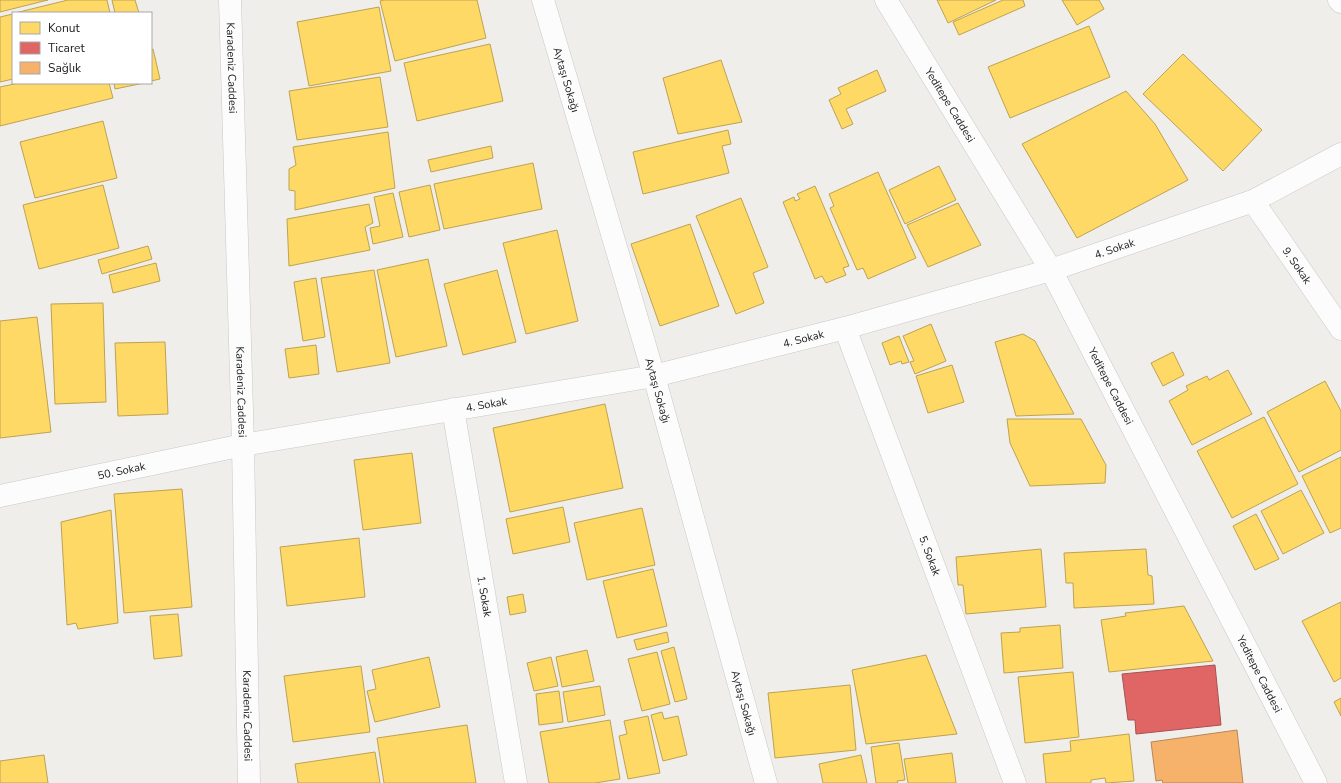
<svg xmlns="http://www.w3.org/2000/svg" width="1341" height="783" font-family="'Nunito Sans',sans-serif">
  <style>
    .homes { fill: #ffd966; stroke: #bda252 }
    .shops { fill: #e06666; stroke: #a75252 }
    .health { fill: #f6b26b; stroke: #b68755 }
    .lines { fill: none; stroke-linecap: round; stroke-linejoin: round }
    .minor-casing { stroke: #c9c8c7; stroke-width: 23 }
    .tertiary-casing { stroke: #c9c8c7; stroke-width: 23 }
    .minor { stroke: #fdfcfc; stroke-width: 22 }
    .tertiary { stroke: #fdfcfc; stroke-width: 22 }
    .labels { text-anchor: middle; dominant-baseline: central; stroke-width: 4; stroke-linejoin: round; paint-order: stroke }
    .street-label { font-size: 11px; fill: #222; stroke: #fff }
  </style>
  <rect width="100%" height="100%" fill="#f0eeeb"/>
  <g class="homes">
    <polygon points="0,0 48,0 0,12"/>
    <polygon points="68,0 107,0 110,13 15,13"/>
    <polygon points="112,0 135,0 139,13 115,13"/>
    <polygon points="384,0 477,0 486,38 395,61 380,1"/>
    <polygon points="937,0 996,0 948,23"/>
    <polygon points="1003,0 1023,0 1025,6 959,35 953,22"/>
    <polygon points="1062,0 1099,0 1104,9 1077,25"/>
    <polygon points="379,7 391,71 309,86 297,22"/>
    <polygon points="13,14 13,79 0,82 0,17"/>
    <polygon points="1089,26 1110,77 1010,118 988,67"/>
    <polygon points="490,44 503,101 417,121 404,63"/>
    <polygon points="153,49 160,79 151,81 151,50"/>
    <polygon points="1183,54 1262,130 1223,171 1143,94"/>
    <polygon points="721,60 742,122 678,134 663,78"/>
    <polygon points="877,70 886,91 846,109 853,124 842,129 829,100 841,94 838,88"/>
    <polygon points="380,77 388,127 297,140 289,91"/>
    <polygon points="19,83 109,83 113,98 0,126 0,87"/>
    <polygon points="114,83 144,83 115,89"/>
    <polygon points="1126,91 1155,124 1188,180 1077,238 1022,144"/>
    <polygon points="103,121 117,178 35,198 20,142"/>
    <polygon points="728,130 731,144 722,146 729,173 643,194 633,152"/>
    <polygon points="388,132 395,188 295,210 295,191 289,190 289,169 296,165 293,147"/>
    <polygon points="491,146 493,158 431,172 428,160"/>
    <polygon points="533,163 542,209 444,229 434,184"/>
    <polygon points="939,166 956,200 905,224 889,190"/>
    <polygon points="878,172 916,258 868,279 863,268 857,270 830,208 834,206 829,194"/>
    <polygon points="103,185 119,248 39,269 23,205"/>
    <polygon points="430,185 440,230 409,237 399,192"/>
    <polygon points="815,186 849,266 843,268 846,275 826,283 822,276 815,279 783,202 794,197 795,201 800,199 797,194"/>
    <polygon points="393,193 403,237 373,244 370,228 380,226 374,197"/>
    <polygon points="741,198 768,267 753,273 764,303 736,314 696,216"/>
    <polygon points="958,203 981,245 928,267 907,225"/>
    <polygon points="369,204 373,223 365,227 370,250 289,266 287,219"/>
    <polygon points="690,224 719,306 660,326 631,244"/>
    <polygon points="557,230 578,321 526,334 503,243"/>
    <polygon points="148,246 152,259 102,274 98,260"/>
    <polygon points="428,259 447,346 396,357 377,270"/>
    <polygon points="156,263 160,281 113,293 109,275"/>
    <polygon points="374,270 390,363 337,372 321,278"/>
    <polygon points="497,270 516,342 463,355 444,284"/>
    <polygon points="316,278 325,337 303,341 294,282"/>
    <polygon points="103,303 106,402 55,404 51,304"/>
    <polygon points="37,317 51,432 0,438 0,321"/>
    <polygon points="931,324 946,361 915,374 910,362 914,361 903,336"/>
    <polygon points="1023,334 1035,341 1074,414 1016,416 995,342"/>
    <polygon points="899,336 909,362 902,364 901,361 890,365 882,343"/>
    <polygon points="165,342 168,414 118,416 115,343"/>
    <polygon points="316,345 319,374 289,378 285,349"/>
    <polygon points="1173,352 1184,375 1163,386 1151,363"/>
    <polygon points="952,365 964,402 928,413 916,376"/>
    <polygon points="1228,370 1252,414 1192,445 1169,401 1188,390 1186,386 1207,376 1209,380"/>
    <polygon points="1325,381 1341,411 1341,450 1299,472 1267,412"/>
    <polygon points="605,404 623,488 510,512 493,428"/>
    <polygon points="1264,417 1298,484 1232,518 1197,451"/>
    <polygon points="1007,419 1081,419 1106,465 1105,483 1030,486 1010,443"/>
    <polygon points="412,453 421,523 363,530 354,460"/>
    <polygon points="1341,457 1341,528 1330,533 1302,476"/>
    <polygon points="182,489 192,607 124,613 114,494"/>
    <polygon points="1301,490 1324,533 1283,554 1261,511"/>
    <polygon points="563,507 570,542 513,554 506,519"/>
    <polygon points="642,508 655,565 587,580 574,523"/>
    <polygon points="111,510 118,623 78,629 76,623 67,625 61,522"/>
    <polygon points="1256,514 1279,559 1255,570 1233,526"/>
    <polygon points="359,538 365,597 287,606 280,547"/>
    <polygon points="1041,549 1046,607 966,614 963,585 958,585 956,557"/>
    <polygon points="1146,549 1148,575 1152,576 1154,604 1074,608 1073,583 1066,583 1064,553"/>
    <polygon points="653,569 667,626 617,638 603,581"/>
    <polygon points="523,594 526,612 510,615 507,597"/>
    <polygon points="1341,602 1341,678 1334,682 1302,621"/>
    <polygon points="1184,606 1213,661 1109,672 1101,620 1126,616 1125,613"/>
    <polygon points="178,614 182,656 154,659 150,616"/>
    <polygon points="1060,625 1063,668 1004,673 1001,633 1020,632 1020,628"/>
    <polygon points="667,632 669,642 637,650 634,640"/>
    <polygon points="674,647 687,699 675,702 661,651"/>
    <polygon points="587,650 594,681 562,687 556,657"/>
    <polygon points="657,652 670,704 642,711 628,659"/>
    <polygon points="926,655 957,734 866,744 852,670"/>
    <polygon points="429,657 440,707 375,722 367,691 376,689 372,670"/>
    <polygon points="551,657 558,686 534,691 527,663"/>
    <polygon points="361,666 370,732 293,742 284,676"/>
    <polygon points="1073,672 1079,737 1025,743 1018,677"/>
    <polygon points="850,685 856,750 775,758 768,693"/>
    <polygon points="600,686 605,715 568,722 563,692"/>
    <polygon points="559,691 563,722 539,725 536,694"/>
    <polygon points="1341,698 1341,716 1334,702"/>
    <polygon points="662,712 664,719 678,716 687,755 663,761 651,715"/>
    <polygon points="648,716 660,773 628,779 619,736 627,734 624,721"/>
    <polygon points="610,720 620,779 595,783 549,783 540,732"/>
    <polygon points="467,725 476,783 384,783 377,738"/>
    <polygon points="1129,734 1134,781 1106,783 1105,778 1091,780 1091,783 1046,783 1043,754 1071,751 1070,741"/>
    <polygon points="899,743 905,780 897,781 898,783 876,783 871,747"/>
    <polygon points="375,752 380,783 298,783 295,764"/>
    <polygon points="952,753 956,783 908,783 904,759"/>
    <polygon points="44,755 48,783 0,783 0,761"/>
    <polygon points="861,755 867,783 823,783 819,764"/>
  </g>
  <polygon class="shops" points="1215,665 1221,725 1136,734 1135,720 1128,720 1122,674"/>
  <polygon class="health" points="1237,730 1243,783 1163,783 1162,780 1156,781 1151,742"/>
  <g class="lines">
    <defs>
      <g id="minor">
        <path id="s1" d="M543,0l111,376 112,407"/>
        <polyline points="1339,0 1341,2"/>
        <path id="s2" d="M1253,201l88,128"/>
        <path id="s3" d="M845,328l170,455"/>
        <path id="s4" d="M453,409l63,374"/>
        <path id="s5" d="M0,496l243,-51 411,-69 191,-48 206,-58 202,-69 88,-47"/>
      </g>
      <g id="tertiary">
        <path id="s6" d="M230,0l13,445 6,338"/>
        <path id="s7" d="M886,0l165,270 265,513"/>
      </g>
    </defs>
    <use href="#minor" class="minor-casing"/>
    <use href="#tertiary" class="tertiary-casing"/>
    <use href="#minor" class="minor"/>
    <use href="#tertiary" class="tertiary"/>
  </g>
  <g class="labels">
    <g class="street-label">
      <text stroke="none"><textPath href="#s6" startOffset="68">Karadeniz Caddesi</textPath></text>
      <text stroke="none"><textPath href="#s1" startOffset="83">Aytaşı Sokağı</textPath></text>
      <text stroke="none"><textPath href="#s7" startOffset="123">Yeditepe Caddesi</textPath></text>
      <text stroke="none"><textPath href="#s5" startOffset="1143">4. Sokak</textPath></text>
      <text stroke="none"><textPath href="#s2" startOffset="78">9. Sokak</textPath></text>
      <text stroke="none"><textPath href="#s5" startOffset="819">4. Sokak</textPath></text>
      <text stroke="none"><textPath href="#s7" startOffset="447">Yeditepe Caddesi</textPath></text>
      <text stroke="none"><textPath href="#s1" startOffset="407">Aytaşı Sokağı</textPath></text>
      <text stroke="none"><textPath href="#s6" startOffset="392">Karadeniz Caddesi</textPath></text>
      <text stroke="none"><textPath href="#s5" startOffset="495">4. Sokak</textPath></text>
      <text stroke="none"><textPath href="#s5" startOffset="124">50. Sokak</textPath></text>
      <text stroke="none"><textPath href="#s3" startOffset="243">5. Sokak</textPath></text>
      <text stroke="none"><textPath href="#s4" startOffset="190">1. Sokak</textPath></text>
      <text stroke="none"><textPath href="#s7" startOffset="771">Yeditepe Caddesi</textPath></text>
      <text stroke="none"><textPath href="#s1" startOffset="731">Aytaşı Sokağı</textPath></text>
      <text stroke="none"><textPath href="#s6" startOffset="716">Karadeniz Caddesi</textPath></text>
    </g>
  </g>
  <rect x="12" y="12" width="140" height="72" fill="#ffffff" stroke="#a7a7a7"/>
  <rect x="20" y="22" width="20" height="12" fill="#ffd966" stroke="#a7a7a7"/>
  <text x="48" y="32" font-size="12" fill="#222222">Konut</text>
  <rect x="20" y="42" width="20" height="12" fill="#e06666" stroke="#a7a7a7"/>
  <text x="48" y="52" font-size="12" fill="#222222">Ticaret</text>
  <rect x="20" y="62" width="20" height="12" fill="#f6b26b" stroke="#a7a7a7"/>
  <text x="48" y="72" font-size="12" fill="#222222">Sağlık</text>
</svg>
